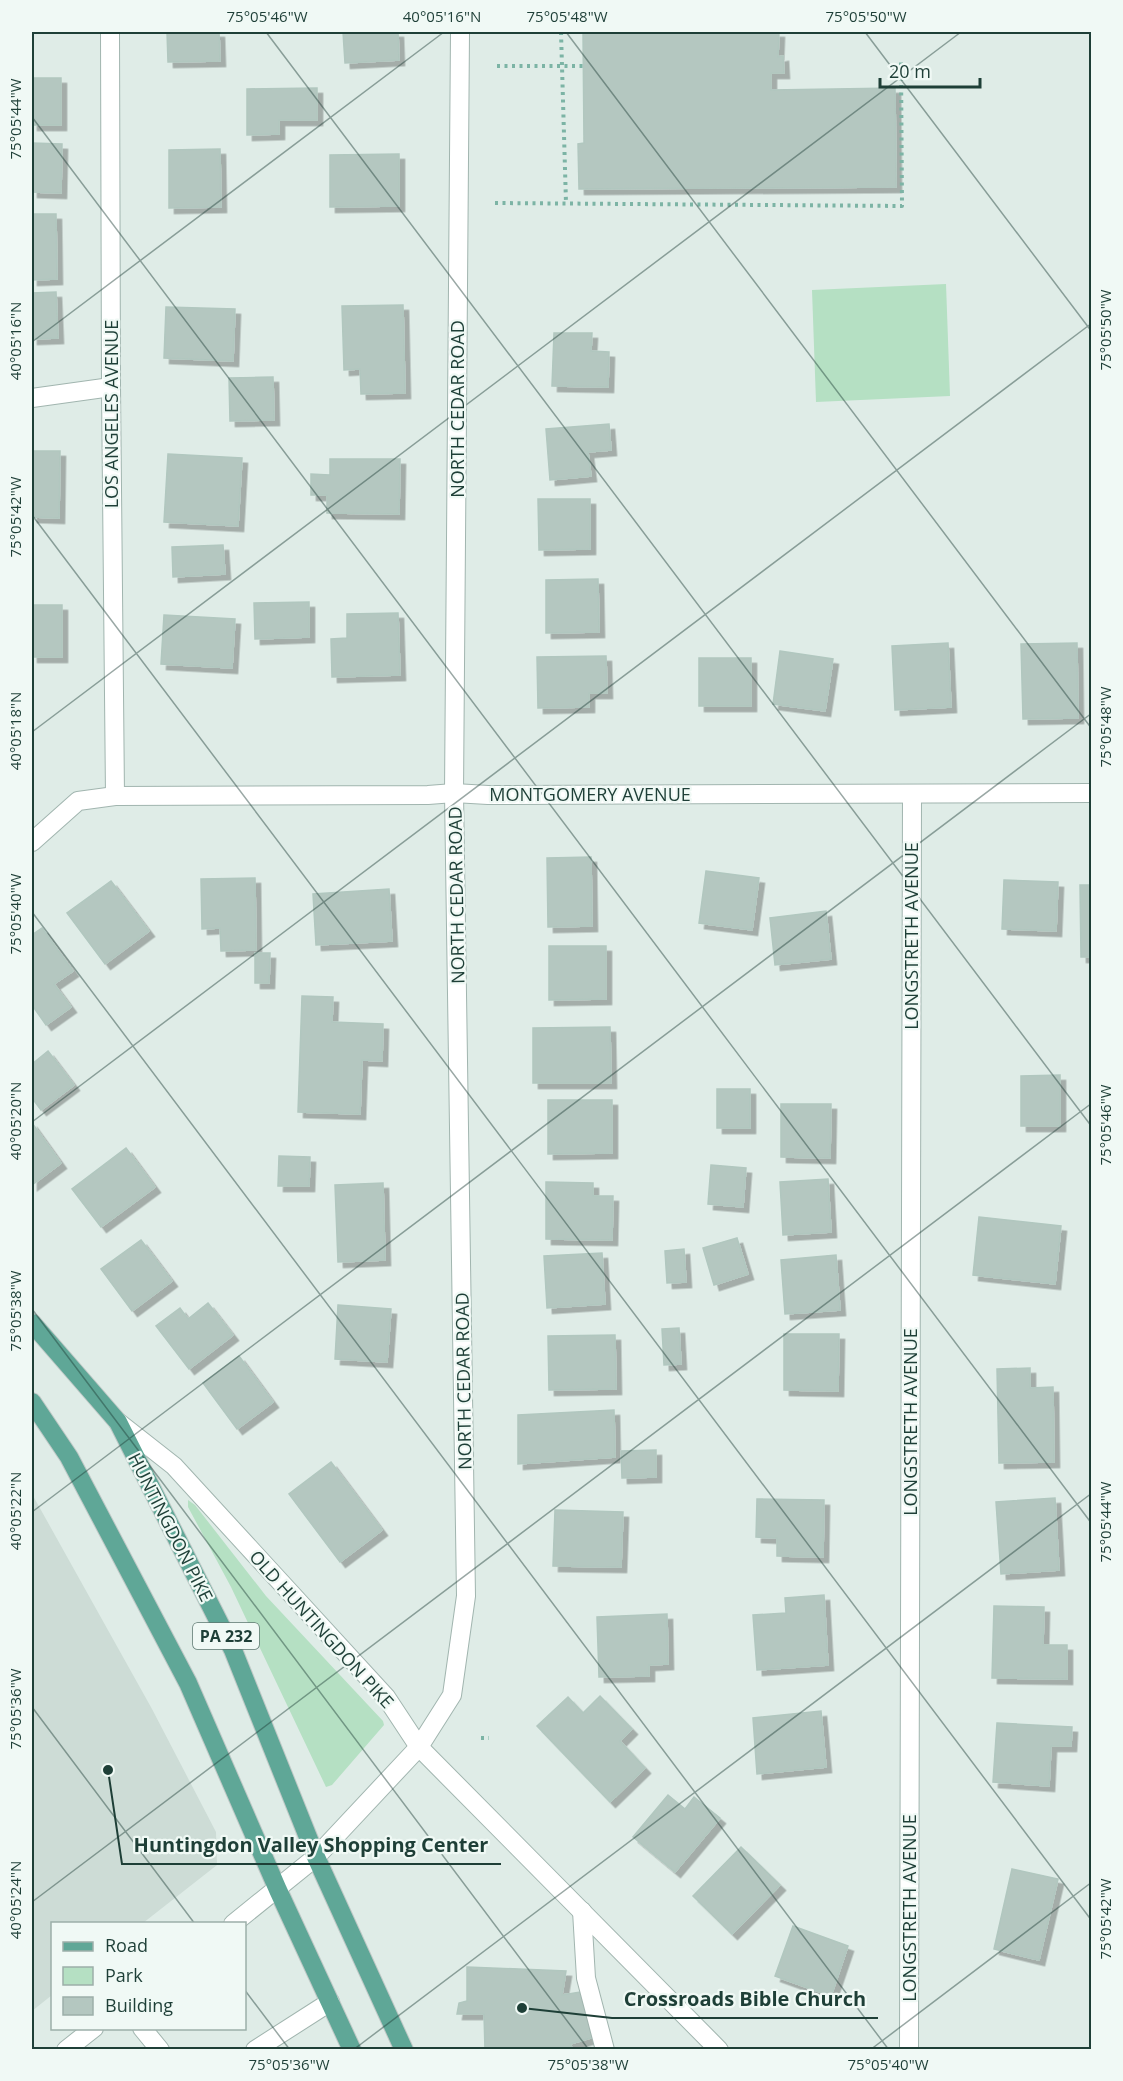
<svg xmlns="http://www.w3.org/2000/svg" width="1123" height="2081" font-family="'Open Sans',sans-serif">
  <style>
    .built { fill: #cddcd6 }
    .green { fill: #b5e0c3 }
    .building { fill: #b4c7c0; stroke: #b1c7bf; stroke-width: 1.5; filter: url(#shadow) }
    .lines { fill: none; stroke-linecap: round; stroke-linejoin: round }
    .lane-casing { stroke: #a1b5af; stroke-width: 20 }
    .street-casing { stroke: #a1b5af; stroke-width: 20 }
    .primary-casing { stroke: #c0c9c7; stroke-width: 20 }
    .path { stroke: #7cb4a5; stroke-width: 4; stroke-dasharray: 3 4.5; stroke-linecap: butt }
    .lane { stroke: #fff; stroke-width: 18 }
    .street { stroke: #fff; stroke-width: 18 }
    .primary { stroke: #5fa797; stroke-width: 18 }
    .ticks { fill: none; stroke: #1e3f37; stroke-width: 1.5; stroke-opacity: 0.45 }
    .labels { text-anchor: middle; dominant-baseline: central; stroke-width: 4.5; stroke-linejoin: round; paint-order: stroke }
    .shield { fill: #f0f9f5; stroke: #5d7770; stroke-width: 1.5 }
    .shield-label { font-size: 16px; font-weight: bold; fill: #1e3f37 }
    .street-label { font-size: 18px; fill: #1e3f37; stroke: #f0f9f5 }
    .leader { fill: none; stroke: #1e3f37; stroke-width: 2 }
    .callout-dot { fill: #1e3f37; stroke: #f0f9f5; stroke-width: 2 }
    .callout-label { font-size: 20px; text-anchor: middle; font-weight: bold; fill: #1e3f37; stroke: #f0f9f5; stroke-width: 4.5; stroke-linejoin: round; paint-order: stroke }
    .neatline { fill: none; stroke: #1e3f37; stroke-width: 2 }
    .ticks-label { font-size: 15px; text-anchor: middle; fill: #1e3f37 }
  </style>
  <defs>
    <filter id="shadow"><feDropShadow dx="5.5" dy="5.5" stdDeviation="0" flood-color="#0004"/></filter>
  </defs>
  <rect width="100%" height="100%" fill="#dfece7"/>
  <polygon class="built" points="32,1494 152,1709 216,1832 217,1865 143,1923 52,1924 52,1995 32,2011"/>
  <g class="green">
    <polygon points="946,284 950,396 816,402 812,290"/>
    <polygon points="188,1500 195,1505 266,1596 383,1721 384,1725 332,1785 326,1787 231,1587 188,1507"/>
  </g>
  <g class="building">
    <polygon points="167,32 219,32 220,61 168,62"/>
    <polygon points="343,32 398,32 399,60 345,63"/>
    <polygon points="583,32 779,32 778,57 783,56 784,73 771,73 771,90 895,88 896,187 579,189 578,144 584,143"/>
    <rect x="32" y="78" width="29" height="47"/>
    <polygon points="317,88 317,120 279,120 279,134 247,135 247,89"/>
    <polygon points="32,143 62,144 61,193 32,192"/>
    <polygon points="220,149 221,207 169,208 169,150"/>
    <polygon points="399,154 399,206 330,207 330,155"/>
    <polygon points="32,214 56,214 57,279 32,280"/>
    <polygon points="56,292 58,338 32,339 32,293"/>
    <polygon points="403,305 405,393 361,394 360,369 344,370 342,306"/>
    <polygon points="166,307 235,309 233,361 164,358"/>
    <polygon points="554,333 592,333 591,351 609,352 608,387 552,386"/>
    <polygon points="273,377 274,420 230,421 229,378"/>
    <polygon points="609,424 611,450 588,452 591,476 550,480 546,429"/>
    <polygon points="32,451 60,451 59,518 32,517"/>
    <polygon points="168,454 242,458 238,526 164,522"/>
    <polygon points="330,459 400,459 399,514 327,513 327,495 311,495 311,474 330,475"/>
    <polygon points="538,499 590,499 590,549 539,550"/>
    <polygon points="223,545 225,574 173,577 172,547"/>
    <polygon points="598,579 599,632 546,633 546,580"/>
    <polygon points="309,602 309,637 255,639 254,603"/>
    <rect x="32" y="605" width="30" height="52"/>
    <polygon points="398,613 400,675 332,677 331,639 347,638 347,614"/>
    <polygon points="164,615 235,619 232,668 161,664"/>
    <polygon points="948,643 951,707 895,710 892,646"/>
    <polygon points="1077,643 1078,718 1023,719 1021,644"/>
    <polygon points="780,651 833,659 825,711 773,704"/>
    <polygon points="606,656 607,693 589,693 589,707 538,708 537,657"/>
    <rect x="699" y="658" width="52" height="48"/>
    <polygon points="591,857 592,926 548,927 547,858"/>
    <polygon points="706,871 759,878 752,930 699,923"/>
    <polygon points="255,878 256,950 221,951 220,928 202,929 201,879"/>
    <polygon points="1004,880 1058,882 1056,931 1002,929"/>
    <polygon points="111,881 149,931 105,964 67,913"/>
    <polygon points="1080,885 1092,885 1092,957 1081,957"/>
    <polygon points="389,889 392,941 316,945 313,894"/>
    <polygon points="826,911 831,959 775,965 770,918"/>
    <polygon points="42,928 73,971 54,984 71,1007 46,1025 32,1005 32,935"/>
    <polygon points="549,946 606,946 606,999 549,1000"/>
    <polygon points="255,953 270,953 269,983 255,983"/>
    <polygon points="302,996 333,997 332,1022 383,1024 382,1061 362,1060 360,1114 298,1112"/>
    <polygon points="610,1027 611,1083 533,1083 533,1028"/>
    <polygon points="48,1051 74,1085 41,1110 32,1098 32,1064"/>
    <polygon points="1060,1075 1060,1126 1021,1126 1021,1076"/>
    <rect x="717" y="1089" width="33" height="39"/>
    <polygon points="548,1100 612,1100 612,1153 548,1154"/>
    <polygon points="781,1104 831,1104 830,1158 781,1157"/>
    <polygon points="32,1123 61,1163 32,1185"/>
    <polygon points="126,1148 155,1187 101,1227 72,1189"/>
    <polygon points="279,1156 310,1157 309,1186 278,1186"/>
    <polygon points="711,1165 746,1168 743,1207 708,1204"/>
    <polygon points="828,1179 831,1232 783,1235 780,1182"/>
    <polygon points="546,1182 593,1183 593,1196 613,1196 612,1240 546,1239"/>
    <polygon points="383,1183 385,1260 338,1262 335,1185"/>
    <polygon points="979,1217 1061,1226 1055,1284 973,1275"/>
    <polygon points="737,1238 748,1274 714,1285 703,1248"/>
    <polygon points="141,1240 172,1281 132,1311 101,1269"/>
    <polygon points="684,1249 686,1282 667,1283 665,1251"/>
    <polygon points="602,1253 605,1304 547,1308 544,1256"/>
    <polygon points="836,1255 840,1310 785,1314 781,1260"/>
    <polygon points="208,1303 233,1335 189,1369 156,1326 180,1308 188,1319"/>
    <polygon points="338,1305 391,1309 387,1362 335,1359"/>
    <polygon points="679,1328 681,1364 664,1365 662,1329"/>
    <polygon points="784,1334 839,1334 838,1391 784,1390"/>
    <polygon points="615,1335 616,1389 549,1390 548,1336"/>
    <polygon points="239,1356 273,1402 237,1429 203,1383"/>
    <polygon points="1030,1368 1030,1388 1053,1387 1054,1462 999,1463 997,1369"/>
    <polygon points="614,1410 615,1457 518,1464 518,1415"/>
    <polygon points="656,1450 656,1477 622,1478 621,1451"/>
    <polygon points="331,1462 382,1530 340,1562 289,1494"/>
    <polygon points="1055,1498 1059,1570 1001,1574 996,1502"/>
    <polygon points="757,1499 824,1500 823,1557 777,1556 777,1538 756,1537"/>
    <polygon points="555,1510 623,1512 621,1567 553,1566"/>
    <polygon points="824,1595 828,1665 757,1670 753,1615 786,1613 785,1598"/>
    <polygon points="994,1606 1044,1607 1043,1645 1067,1645 1067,1679 992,1678"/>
    <polygon points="667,1614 668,1664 649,1665 649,1676 599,1677 597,1617"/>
    <polygon points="600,1696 632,1729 620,1741 645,1768 610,1802 537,1726 568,1697 583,1713"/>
    <polygon points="821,1711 826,1767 757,1774 753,1718"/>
    <polygon points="997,1723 1072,1727 1071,1746 1051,1746 1049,1786 993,1782"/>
    <polygon points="668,1795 685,1809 694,1797 720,1818 675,1872 633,1837"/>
    <polygon points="741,1847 780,1885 732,1934 693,1896"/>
    <polygon points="1012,1869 1058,1879 1039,1960 994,1949"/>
    <polygon points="793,1926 848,1946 831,1996 775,1976"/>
    <polygon points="467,1967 566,1971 562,1995 580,1992 594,2037 570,2044 573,2050 485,2050 484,2014 457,2014 459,2003 467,2001"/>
  </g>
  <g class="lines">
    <defs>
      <g id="lane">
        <polyline points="582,1911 586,1978 605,2050"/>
        <polyline points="142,2028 160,2050"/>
        <polyline points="255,2050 330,2002"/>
      </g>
      <g id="street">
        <polyline points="110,32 111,387 115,796"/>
        <polyline points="32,398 111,387"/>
        <polyline points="32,842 78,801 115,796 428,795 454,793 488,795 1092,793"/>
        <polyline points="118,1422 174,1466 386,1697 419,1747 719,2050"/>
        <polyline points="233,1924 316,1857 419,1747 452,1695 466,1596 454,793 460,32"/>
        <polyline points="66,2050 94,2028"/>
        <polyline points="909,2050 912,795"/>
      </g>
      <g id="primary">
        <polyline points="32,1323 118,1422 233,1650 316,1857 404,2050"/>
        <polyline points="32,1402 69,1457 188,1683 278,1890 352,2050"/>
      </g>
    </defs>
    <use href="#lane" class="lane-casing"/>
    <use href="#street" class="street-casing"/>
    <use href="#primary" class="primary-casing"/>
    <g class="path">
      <polyline points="561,32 566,203"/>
      <polyline points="497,66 583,66"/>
      <polyline points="495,203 902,206 901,62"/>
      <polyline points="481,1738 489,1738"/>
    </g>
    <use href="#lane" class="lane"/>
    <use href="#street" class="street"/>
    <use href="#primary" class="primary"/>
  </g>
  <path class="ticks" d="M266,32l826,1095M566,32l526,697M865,32l227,300M32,117l1060,1407M32,342l412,-310M32,515l1060,1406M32,732l929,-700M32,912l857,1138M32,1122l1060,-799M32,1309l557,741M32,1512l1060,-799M32,1707l163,217M32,1902l1060,-799M244,1989l46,61M353,2050l739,-557M870,2050l222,-168"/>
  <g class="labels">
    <rect class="shield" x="193" y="1623" width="66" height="26" rx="4.5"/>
    <g class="shield-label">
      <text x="226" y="1636">PA 232</text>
    </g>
    <g class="street-label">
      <text transform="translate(457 409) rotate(-90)">NORTH CEDAR ROAD</text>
      <text transform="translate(111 414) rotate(-90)">LOS ANGELES AVENUE</text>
      <text x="590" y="794">MONTGOMERY AVENUE</text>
      <text transform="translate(456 895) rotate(-91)">NORTH CEDAR ROAD</text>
      <text transform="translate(911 936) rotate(-90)">LONGSTRETH AVENUE</text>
      <text transform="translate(463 1381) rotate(-91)">NORTH CEDAR ROAD</text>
      <text transform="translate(910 1422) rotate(-90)">LONGSTRETH AVENUE</text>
      <text transform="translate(171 1527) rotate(63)">HUNTINGDON PIKE</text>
      <text transform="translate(322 1629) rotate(48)">OLD HUNTINGDON PIKE</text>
      <text transform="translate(909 1908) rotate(-90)">LONGSTRETH AVENUE</text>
    </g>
  </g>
  <path class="leader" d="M108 1770L122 1864H501M522 2008L612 2018H878"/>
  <g class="callout-dot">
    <circle cx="108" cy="1770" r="6"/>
    <circle cx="522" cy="2008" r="6"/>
  </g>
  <g class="callout-label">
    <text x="311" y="1852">Huntingdon Valley Shopping Center</text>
    <text x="745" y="2006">Crossroads Bible Church</text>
  </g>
  <rect width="1123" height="2081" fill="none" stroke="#f0f9f5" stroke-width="66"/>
  <rect x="51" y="1922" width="195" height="108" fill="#f0f9f5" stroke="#9cafa9" stroke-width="1.5"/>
  <rect x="63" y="1942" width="30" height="9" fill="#5fa797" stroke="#9cafa9" stroke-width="1.5"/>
  <text x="105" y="1952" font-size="18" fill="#1e3f37">Road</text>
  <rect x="63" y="1967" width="30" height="18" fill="#b5e0c3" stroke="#9cafa9" stroke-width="1.5"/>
  <text x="105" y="1982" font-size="18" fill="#1e3f37">Park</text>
  <rect x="63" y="1997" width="30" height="18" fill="#b4c7c0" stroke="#9cafa9" stroke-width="1.5"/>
  <text x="105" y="2012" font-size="18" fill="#1e3f37">Building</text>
  <path d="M880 78v9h100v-9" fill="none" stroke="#1e3f37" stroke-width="3"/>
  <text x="889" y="78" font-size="18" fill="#1e3f37" stroke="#f0f9f5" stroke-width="4.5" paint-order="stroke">20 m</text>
  <rect x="33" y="33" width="1057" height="2015" class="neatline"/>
  <g class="ticks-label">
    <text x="267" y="22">75°05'46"W</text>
    <text x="442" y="22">40°05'16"N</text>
    <text x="567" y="22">75°05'48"W</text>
    <text x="866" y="22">75°05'50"W</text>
    <text transform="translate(16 119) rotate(-90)" y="5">75°05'44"W</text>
    <text transform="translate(1106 330) rotate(-90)" y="5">75°05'50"W</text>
    <text transform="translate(16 341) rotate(-90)" y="5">40°05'16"N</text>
    <text transform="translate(16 517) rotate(-90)" y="5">75°05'42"W</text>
    <text transform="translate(1106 727) rotate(-90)" y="5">75°05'48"W</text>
    <text transform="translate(16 731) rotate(-90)" y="5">40°05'18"N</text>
    <text transform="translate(16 914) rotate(-90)" y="5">75°05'40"W</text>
    <text transform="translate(16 1121) rotate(-90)" y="5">40°05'20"N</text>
    <text transform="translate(1106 1125) rotate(-90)" y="5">75°05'46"W</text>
    <text transform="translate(16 1311) rotate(-90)" y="5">75°05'38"W</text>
    <text transform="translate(16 1511) rotate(-90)" y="5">40°05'22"N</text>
    <text transform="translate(1106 1522) rotate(-90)" y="5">75°05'44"W</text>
    <text transform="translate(16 1709) rotate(-90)" y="5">75°05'36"W</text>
    <text transform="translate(16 1900) rotate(-90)" y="5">40°05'24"N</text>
    <text transform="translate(1106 1919) rotate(-90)" y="5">75°05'42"W</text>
    <text x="289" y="2070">75°05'36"W</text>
    <text x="588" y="2070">75°05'38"W</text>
    <text x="888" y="2070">75°05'40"W</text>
  </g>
</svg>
